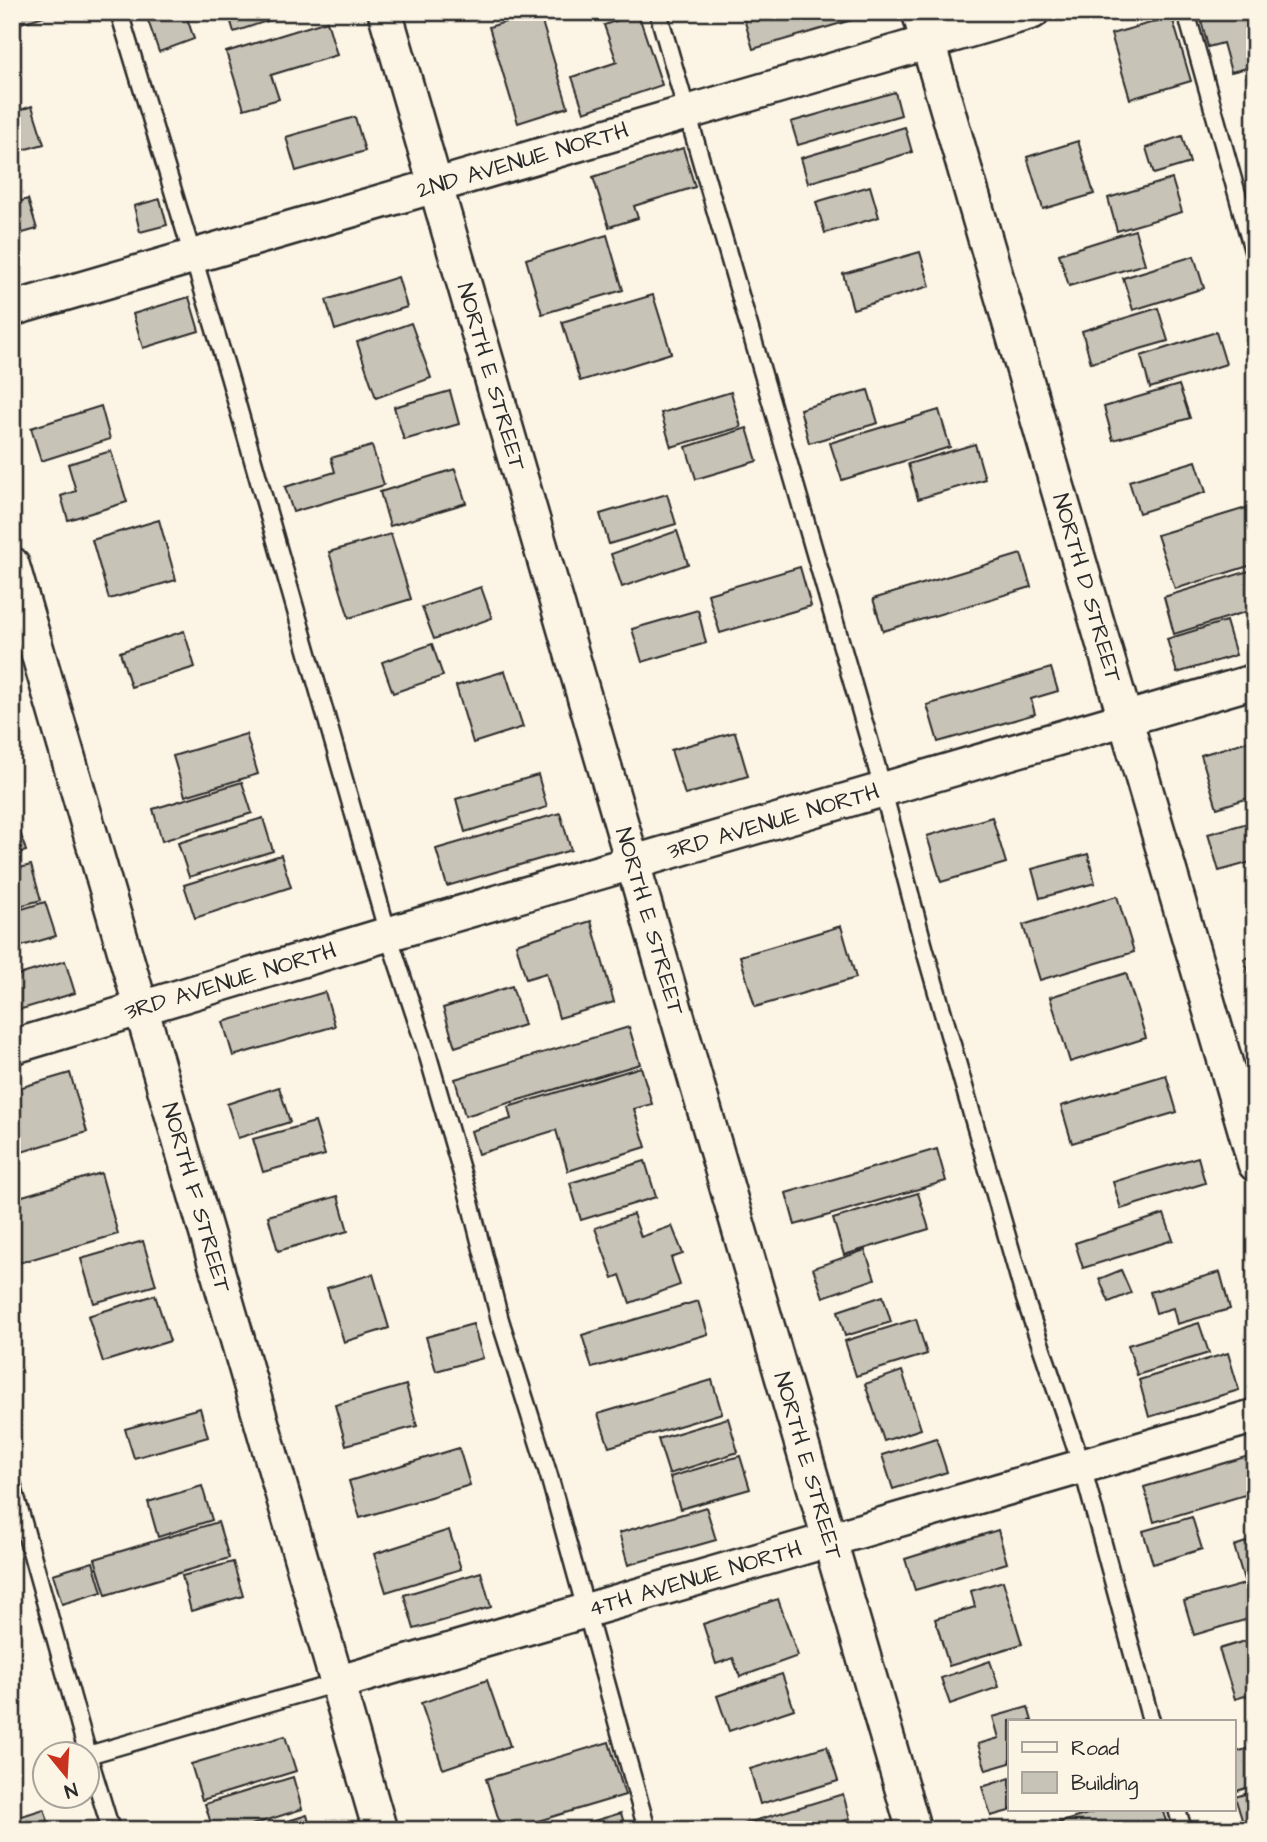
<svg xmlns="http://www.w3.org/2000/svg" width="1267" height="1842" font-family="'Architects Daughter',sans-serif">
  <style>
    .building { fill: #c8c3b7; stroke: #2b2b2b; stroke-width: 2 }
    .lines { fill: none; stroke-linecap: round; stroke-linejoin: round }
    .service-casing { stroke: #2b2b2b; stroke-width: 21 }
    .minor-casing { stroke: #2b2b2b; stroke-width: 38 }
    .service { stroke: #fcf5e5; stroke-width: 16 }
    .minor { stroke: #fcf5e5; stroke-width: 33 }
    .labels { text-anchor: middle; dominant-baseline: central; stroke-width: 6; stroke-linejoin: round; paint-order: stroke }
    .street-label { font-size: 23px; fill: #2b2b2b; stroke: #fcf5e5 }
  </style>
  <rect width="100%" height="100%" fill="#fcf5e5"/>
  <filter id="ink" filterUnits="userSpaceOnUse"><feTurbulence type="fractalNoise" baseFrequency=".0143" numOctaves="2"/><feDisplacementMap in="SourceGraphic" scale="14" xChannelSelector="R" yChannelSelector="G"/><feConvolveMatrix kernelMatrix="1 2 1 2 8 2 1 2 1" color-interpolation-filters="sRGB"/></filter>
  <g filter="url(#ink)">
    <g class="building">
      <polygon points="12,12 57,12 12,26"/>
      <polygon points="145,12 185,12 194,39 159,52"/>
      <polygon points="228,12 294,12 234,32"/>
      <polygon points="539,12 568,107 518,123 489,27"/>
      <polygon points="742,12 853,12 855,19 753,49"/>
      <polygon points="1199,12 1254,12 1255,66 1231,72 1223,43 1208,47"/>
      <polygon points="638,13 662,85 584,112 572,77 617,62 604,25"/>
      <polygon points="1172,17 1191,81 1130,99 1111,34"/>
      <polygon points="327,21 337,55 271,75 279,99 244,109 226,52"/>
      <polygon points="895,92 901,115 798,145 791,122"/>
      <polygon points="32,106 44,144 12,153 12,113"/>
      <polygon points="355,117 365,151 296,171 286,137"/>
      <polygon points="905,127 912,152 808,183 801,158"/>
      <polygon points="1182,136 1190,163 1154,174 1146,148"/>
      <polygon points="1078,141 1094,194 1043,209 1027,157"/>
      <polygon points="683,148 695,187 634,206 638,218 609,227 593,177"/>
      <polygon points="1172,179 1182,212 1117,231 1108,198"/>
      <polygon points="870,186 879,217 825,233 816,202"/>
      <polygon points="28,199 37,229 12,236 12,204"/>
      <polygon points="160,199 167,225 140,232 134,206"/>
      <polygon points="1135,230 1145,264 1069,286 1059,254"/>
      <polygon points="607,235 623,290 542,314 526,259"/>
      <polygon points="920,252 930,286 853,309 843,274"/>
      <polygon points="1194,256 1204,288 1133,310 1123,278"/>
      <polygon points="398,277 407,307 335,330 326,300"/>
      <polygon points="653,295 671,353 580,381 562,322"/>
      <polygon points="189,297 199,331 143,348 133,314"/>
      <polygon points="1158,308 1168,341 1091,363 1082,331"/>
      <polygon points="411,323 431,378 376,398 357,342"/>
      <polygon points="1216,332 1226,364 1150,388 1141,356"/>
      <polygon points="1179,385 1190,418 1113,440 1104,407"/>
      <polygon points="868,390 878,423 809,443 800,409"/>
      <polygon points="450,391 459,424 404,440 394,407"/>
      <polygon points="731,392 741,427 671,447 661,413"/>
      <polygon points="101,406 110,439 41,461 31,428"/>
      <polygon points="939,410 950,447 842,480 830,443"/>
      <polygon points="747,428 757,461 696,479 686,447"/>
      <polygon points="975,444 985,479 918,499 908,464"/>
      <polygon points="372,446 384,485 293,512 285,487 335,472 331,458"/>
      <polygon points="111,451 127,502 68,520 61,496 76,491 68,464"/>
      <polygon points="1196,461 1206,492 1139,513 1129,481"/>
      <polygon points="455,469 466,503 390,526 380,492"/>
      <polygon points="667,494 676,524 609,544 600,514"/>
      <polygon points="1246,508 1255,537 1255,564 1175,589 1157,535"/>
      <polygon points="159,520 176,580 109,599 92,540"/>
      <polygon points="677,531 688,564 622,587 611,554"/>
      <polygon points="391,534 411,599 349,618 329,552"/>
      <polygon points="1021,554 1031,587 883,631 873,599"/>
      <polygon points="800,567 811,606 720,633 708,594"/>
      <polygon points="1255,569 1255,609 1174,634 1164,597"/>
      <polygon points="481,587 492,618 434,639 422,607"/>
      <polygon points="698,610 706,643 642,662 632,629"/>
      <polygon points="1226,621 1236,655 1177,673 1167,639"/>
      <polygon points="184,631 195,667 131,687 120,652"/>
      <polygon points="432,644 443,676 393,693 382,662"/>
      <polygon points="1051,668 1058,691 1031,699 1035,714 938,742 927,705"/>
      <polygon points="505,671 523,727 473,743 456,686"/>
      <polygon points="735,732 748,776 685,795 671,750"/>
      <polygon points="246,734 258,774 185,796 173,756"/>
      <polygon points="1255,739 1255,796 1217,808 1201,755"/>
      <polygon points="538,775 547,807 465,832 456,799"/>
      <polygon points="242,782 252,813 162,841 153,809"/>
      <polygon points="12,805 26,851 12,855"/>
      <polygon points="560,813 571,850 447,886 436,849"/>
      <polygon points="992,817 1006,863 941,882 927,836"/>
      <polygon points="263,818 273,851 189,877 178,843"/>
      <polygon points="1255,821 1255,861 1219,871 1208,834"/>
      <polygon points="1088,854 1095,883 1040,898 1032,869"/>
      <polygon points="281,855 291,887 195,918 184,885"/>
      <polygon points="31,865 41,900 12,908 12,870"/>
      <polygon points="1117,896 1134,952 1040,980 1023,925"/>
      <polygon points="45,902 56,936 12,949 12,912"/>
      <polygon points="591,921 614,1002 559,1018 546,973 526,979 516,944"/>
      <polygon points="841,926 856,978 755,1007 740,956"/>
      <polygon points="1255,955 1255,992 1244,959"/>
      <polygon points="65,961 75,993 12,1012 12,977"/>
      <polygon points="1126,973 1146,1038 1070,1062 1050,997"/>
      <polygon points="512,986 524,1025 455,1047 443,1008"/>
      <polygon points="325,992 335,1026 233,1056 223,1022"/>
      <polygon points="629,1027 640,1064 465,1116 455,1079"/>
      <polygon points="641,1067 652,1104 634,1109 646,1147 568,1171 556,1130 478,1154 471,1131 511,1119 508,1107"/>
      <polygon points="70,1073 87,1132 12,1155 12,1090"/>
      <polygon points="1166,1075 1177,1112 1072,1143 1061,1106"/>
      <polygon points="279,1087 290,1122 238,1138 227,1104"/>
      <polygon points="315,1122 325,1155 263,1172 253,1139"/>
      <polygon points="937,1149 946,1181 795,1225 786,1193"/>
      <polygon points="1198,1157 1205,1183 1121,1209 1113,1182"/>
      <polygon points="645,1161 656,1197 581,1220 570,1183"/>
      <polygon points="101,1173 118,1234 12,1265 12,1199"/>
      <polygon points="918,1193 929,1229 844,1255 833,1219"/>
      <polygon points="338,1196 348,1231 278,1251 268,1216"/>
      <polygon points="633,1214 641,1237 672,1226 683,1254 671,1258 680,1285 630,1303 620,1275 613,1278 595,1228"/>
      <polygon points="1164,1214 1173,1240 1083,1268 1075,1243"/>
      <polygon points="143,1241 156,1285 94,1303 81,1259"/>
      <polygon points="865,1250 875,1279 823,1297 813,1268"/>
      <polygon points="1121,1270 1131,1293 1109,1302 1099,1279"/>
      <polygon points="1220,1272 1230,1309 1177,1324 1173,1308 1156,1313 1150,1292"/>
      <polygon points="373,1274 389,1328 344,1342 327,1288"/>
      <polygon points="155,1295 170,1341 103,1362 88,1316"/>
      <polygon points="883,1296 891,1322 845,1336 838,1311"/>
      <polygon points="698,1301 708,1334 592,1368 582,1335"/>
      <polygon points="916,1319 927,1354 856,1376 845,1341"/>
      <polygon points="1199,1323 1209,1353 1137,1375 1128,1345"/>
      <polygon points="473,1324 483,1358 436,1371 426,1337"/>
      <polygon points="1228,1353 1239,1390 1149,1417 1139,1380"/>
      <polygon points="902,1371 921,1429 884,1441 865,1384"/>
      <polygon points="712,1380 722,1413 609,1447 598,1414"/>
      <polygon points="406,1385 417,1426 346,1445 335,1405"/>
      <polygon points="200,1408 208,1437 134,1458 125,1429"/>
      <polygon points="728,1418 738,1452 669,1474 658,1439"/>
      <polygon points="936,1438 947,1472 893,1489 882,1455"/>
      <polygon points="459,1448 470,1485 360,1518 349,1481"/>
      <polygon points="1255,1454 1255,1492 1154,1522 1144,1487"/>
      <polygon points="740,1456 750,1489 680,1509 670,1477"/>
      <polygon points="202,1486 212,1520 158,1537 148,1502"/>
      <polygon points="706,1507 716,1540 628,1565 619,1533"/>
      <polygon points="1192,1517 1202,1549 1153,1564 1143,1531"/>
      <polygon points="218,1522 229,1558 106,1595 95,1559"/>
      <polygon points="449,1530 461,1569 386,1592 374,1554"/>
      <polygon points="998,1530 1007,1563 915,1590 905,1559"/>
      <polygon points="1255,1539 1255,1577 1244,1580 1234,1546"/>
      <polygon points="93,1562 102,1592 62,1604 53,1574"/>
      <polygon points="233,1562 243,1596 191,1611 182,1576"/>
      <polygon points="481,1572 491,1607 414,1629 404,1595"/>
      <polygon points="1003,1581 1022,1644 949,1666 935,1619 975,1607 971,1591"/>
      <polygon points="1255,1581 1255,1617 1194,1635 1184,1601"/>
      <polygon points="778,1599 798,1656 740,1677 733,1658 716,1664 703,1624"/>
      <polygon points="1255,1638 1255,1693 1235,1699 1219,1649"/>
      <polygon points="990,1661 999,1687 950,1704 941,1678"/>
      <polygon points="782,1674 794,1709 729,1731 717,1696"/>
      <polygon points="487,1680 510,1746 443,1769 421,1703"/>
      <polygon points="1028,1707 1032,1721 1010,1721 1010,1763 986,1770 978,1744 999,1738 993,1717"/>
      <polygon points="285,1736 296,1771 202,1800 191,1764"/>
      <polygon points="609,1742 625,1795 508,1830 502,1830 486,1779"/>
      <polygon points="827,1746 838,1781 760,1804 750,1769"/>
      <polygon points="1255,1746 1255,1785 1234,1792 1234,1753"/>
      <polygon points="293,1777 302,1809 236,1830 213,1830 205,1804"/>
      <polygon points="1010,1778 1010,1809 1016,1809 991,1816 982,1787"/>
      <polygon points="1255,1791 1255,1826 1245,1829 1235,1797"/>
      <polygon points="843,1794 850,1819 814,1830 746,1830 744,1824"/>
      <polygon points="44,1809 51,1830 12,1830 12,1819"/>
      <polygon points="1104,1809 1162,1809 1169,1830 1035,1830"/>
      <polygon points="621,1813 626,1830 589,1830 587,1823"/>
      <polygon points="307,1815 311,1830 259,1830"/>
    </g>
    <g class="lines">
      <defs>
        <g id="service">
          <polyline points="119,12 229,376 388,934 426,1049 468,1194 500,1320 549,1476 647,1830"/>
          <polyline points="658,12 876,764 924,947 1025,1299 1082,1466 1151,1721"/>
          <polyline points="1186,12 1255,258"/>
          <polyline points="12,1483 88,1755 111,1830"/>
          <polyline points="88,1755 337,1683"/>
          <polyline points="1177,1809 1183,1830"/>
        </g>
        <g id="minor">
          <path id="s1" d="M385,12l529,1818"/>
          <path id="s2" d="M919,12l336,1152"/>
          <path id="s3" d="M12,309l1020,-297"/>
          <path id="s4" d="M12,564l368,1266"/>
          <path id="s5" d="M12,1047l376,-113 867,-253"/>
          <path id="s6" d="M337,1683l918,-267"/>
        </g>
      </defs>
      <use href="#service" class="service-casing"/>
      <use href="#minor" class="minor-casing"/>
      <use href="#service" class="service"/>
      <use href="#minor" class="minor"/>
    </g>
  </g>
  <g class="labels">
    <g class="street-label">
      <text stroke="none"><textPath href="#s3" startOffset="532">2ND AVENUE NORTH</textPath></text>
      <text stroke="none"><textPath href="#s1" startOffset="380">NORTH E STREET</textPath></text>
      <text stroke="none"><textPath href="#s2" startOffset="600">NORTH D STREET</textPath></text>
      <text stroke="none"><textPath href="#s5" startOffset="794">3RD AVENUE NORTH</textPath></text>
      <text stroke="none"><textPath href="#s1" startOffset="947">NORTH E STREET</textPath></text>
      <text stroke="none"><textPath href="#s5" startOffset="228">3RD AVENUE NORTH</textPath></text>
      <text stroke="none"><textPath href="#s4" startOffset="660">NORTH F STREET</textPath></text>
      <text stroke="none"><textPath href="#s1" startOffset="1514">NORTH E STREET</textPath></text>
      <text stroke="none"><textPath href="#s6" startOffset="373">4TH AVENUE NORTH</textPath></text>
    </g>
  </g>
  <rect width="1267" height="1842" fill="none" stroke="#fcf5e5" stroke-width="42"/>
  <rect x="21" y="21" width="1225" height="1800" fill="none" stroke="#2b2b2b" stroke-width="2.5" filter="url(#ink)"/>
  <rect x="1008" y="1720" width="228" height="91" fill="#fcf5e5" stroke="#a8a49b" stroke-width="2"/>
  <rect x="1022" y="1742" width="35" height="10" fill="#fcf5e5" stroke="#a8a49b" stroke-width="2"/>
  <text x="1071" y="1755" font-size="21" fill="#2b2b2b">Road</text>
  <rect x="1022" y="1772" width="35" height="21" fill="#c8c3b7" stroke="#a8a49b" stroke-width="2"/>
  <text x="1071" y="1790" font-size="21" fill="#2b2b2b">Building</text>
  <g transform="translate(66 1775) rotate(162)"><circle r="33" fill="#fcf5e5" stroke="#a8a49b" stroke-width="2"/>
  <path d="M0-5L12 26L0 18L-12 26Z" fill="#c8321e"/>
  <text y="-10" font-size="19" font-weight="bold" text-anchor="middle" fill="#2b2b2b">N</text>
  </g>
</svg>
